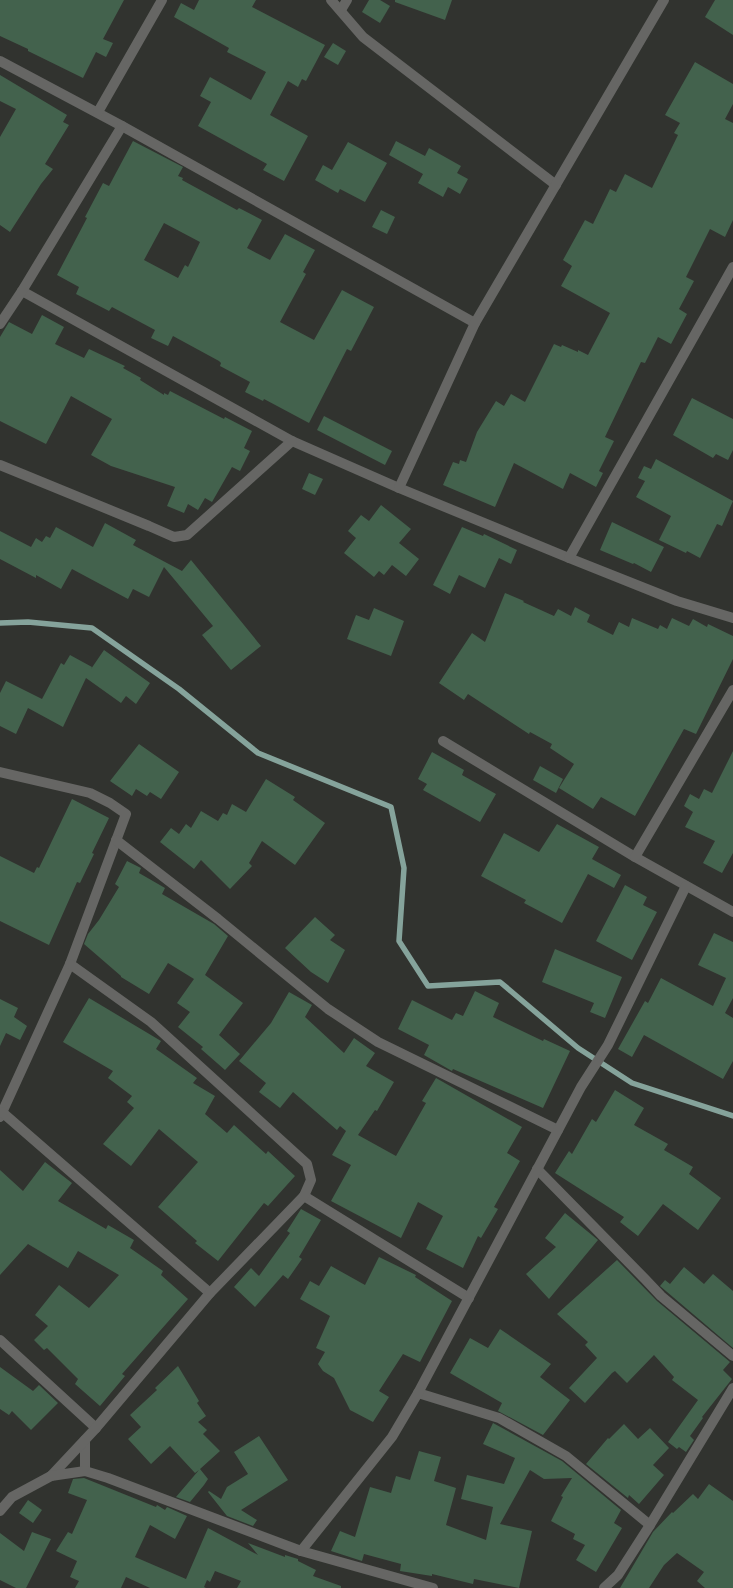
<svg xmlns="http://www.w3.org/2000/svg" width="733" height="1588" font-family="'PT Sans Narrow',sans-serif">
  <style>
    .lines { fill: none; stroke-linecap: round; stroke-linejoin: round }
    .stream { stroke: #85a39b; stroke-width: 5.5 }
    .building { fill: #43624d; fill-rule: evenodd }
    .minor { stroke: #666664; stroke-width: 10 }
  </style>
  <rect width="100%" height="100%" fill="#31332f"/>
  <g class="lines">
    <polyline class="stream" points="0,623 28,622 92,628 179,689 258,753 391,807 404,868 399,941 428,986 500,982 578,1048 632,1083 733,1116"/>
  </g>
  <g class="building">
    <polygon points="0,0 124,0 103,39 113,43 106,57 96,52 83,78 28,51 28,49 0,36"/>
    <polygon points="199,0 256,0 252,7 325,45 306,81 302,79 298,87 288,81 270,115 308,136 284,181 263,170 267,164 198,126 211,102 200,96 210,77 251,100 266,72 227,52 229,48 174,17 181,3 194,10"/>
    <polygon points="369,0 380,0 390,6 380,23 362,12"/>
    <polygon points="395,0 452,0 445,20 395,2"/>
    <polygon points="715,0 733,0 733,35 705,17"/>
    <polygon points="333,43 346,51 338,65 324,57"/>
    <polygon points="695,62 733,84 733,104 725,119 733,123 733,220 725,237 710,229 686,277 694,281 679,309 687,314 671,344 658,337 645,363 641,362 605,437 614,441 599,471 603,473 596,487 570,473 563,489 514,463 495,507 443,485 453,462 459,464 460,460 466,462 477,432 496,401 504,406 511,394 525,402 554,344 561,347 562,345 578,352 578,350 588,355 610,313 561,286 572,266 563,260 585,220 593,224 610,189 616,192 625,174 652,188 678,135 674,133 680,123 665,115"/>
    <polygon points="0,75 67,115 63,122 69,125 45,164 53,169 41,184 10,232 0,225 0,137 16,109 0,101"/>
    <path d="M133,141l50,26 -5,9 5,2 -1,2 55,30 2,-2 23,12 -15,28 23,12 15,-26 30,16 -12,22 3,2 -26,48 34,18 28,-50 32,17 -23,44 -4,-2 -38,74 -45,-24 -1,2 -18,-9 5,-10 -30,-16 1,-3 -2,-2 -46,-25 -5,10 -17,-8 4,-8 -43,-23 -3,4 -33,-17 3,-7 -22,-12 30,-57 -2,-1 18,-34 6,3zM164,223l36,19 -12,25 -3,-2 -7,13 -34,-18z"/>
    <polygon points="396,141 425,156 429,148 461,166 457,173 468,179 460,194 448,187 443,197 418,183 423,174 389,155"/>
    <polygon points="348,142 387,163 365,202 340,189 338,193 315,180 323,165 332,170"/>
    <polygon points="381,210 395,217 387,234 372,227"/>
    <polygon points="42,315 64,327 55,344 84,358 89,349 125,366 123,368 141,378 140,380 164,395 164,393 168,395 170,391 224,419 225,417 252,431 244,448 250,451 240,471 232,467 212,502 205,498 198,510 188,504 184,513 167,506 175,487 111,466 91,455 112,419 71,396 46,444 0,421 0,337 9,322 32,334"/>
    <polygon points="692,398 733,419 733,450 728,460 716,454 713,458 673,435"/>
    <polygon points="324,416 392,451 385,465 317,430"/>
    <polygon points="656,459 733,501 722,526 717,524 700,558 687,551 686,553 659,540 671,516 636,497 645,481 638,478 644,466 651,469"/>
    <polygon points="309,473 323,479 315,495 302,489"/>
    <polygon points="381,505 411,529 399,543 419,559 406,576 392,565 384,575 379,571 374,577 344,553 356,538 348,531 361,515 369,521"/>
    <polygon points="612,522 664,547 651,572 634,563 633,564 600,550"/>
    <polygon points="105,523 136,540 133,545 182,571 191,560 261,646 231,670 202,635 213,626 164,567 149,597 133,589 128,599 72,569 61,589 36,575 36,578 0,559 0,531 31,547 36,538 42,542 46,536 50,538 56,527 93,547"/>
    <polygon points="462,527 483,536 484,534 517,550 511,564 499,558 485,588 459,575 450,594 433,585"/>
    <polygon points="505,593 524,601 523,602 554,616 558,609 571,616 575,607 590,615 587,622 613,635 619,622 629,627 632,618 658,629 660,625 667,629 672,618 689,626 693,619 707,627 708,624 733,636 733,659 696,734 684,729 635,816 601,797 593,809 559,788 574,764 550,748 552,744 530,732 529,734 468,694 464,700 439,683 472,633 485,642"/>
    <polygon points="374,608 404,621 391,656 347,639 356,615 369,620"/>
    <polygon points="104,650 150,683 136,704 126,696 121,703 86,678 63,727 28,708 16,734 0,726 0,693 6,681 42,699 61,663 64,665 70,655 92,667 91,669"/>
    <polygon points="139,744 179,772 161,799 150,792 147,796 136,789 132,796 110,781"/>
    <polygon points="733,751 733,853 722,873 703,863 715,841 685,827 693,812 684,806 690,794 699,799 704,789 712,793"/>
    <polygon points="432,752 464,770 462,775 496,794 480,822 423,790 427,784 418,779"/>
    <polygon points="540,766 563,779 556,793 533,780"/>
    <polygon points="266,779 295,797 293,800 325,823 295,865 262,841 249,863 252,866 230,889 201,860 194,869 160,842 171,828 179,834 186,824 191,828 201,811 218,821 223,813 227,815 232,804 246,812"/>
    <polygon points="72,799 109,818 92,853 94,854 80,883 77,882 49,945 0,921 0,856 34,873 37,867 39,868"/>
    <polygon points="557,824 599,847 592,859 621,875 614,888 588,874 562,923 524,903 526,900 481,876 504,833 539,852"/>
    <polygon points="127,861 141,868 139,873 165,888 162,894 214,924 228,936 205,975 243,1003 219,1035 240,1054 225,1070 201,1049 203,1047 178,1027 190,1012 177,1003 194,979 168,963 149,994 121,977 121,976 84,944 88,934 99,920 119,887 115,884"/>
    <polygon points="625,885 647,897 643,905 657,912 632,960 596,941"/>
    <polygon points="315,917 335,935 330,940 345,950 328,983 311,972 285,948"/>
    <polygon points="714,933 733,942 733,998 725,1013 733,1018 733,1061 723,1079 644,1035 632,1057 618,1049 645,1001 648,1003 661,978 713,1006 726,978 698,965"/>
    <polygon points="555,949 622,977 605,1018 590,1012 594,1003 542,982"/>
    <polygon points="475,991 499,1003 493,1017 543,1041 544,1039 570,1051 543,1108 453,1069 452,1071 424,1055 429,1045 398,1029 412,1000 452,1020 456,1013 463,1016"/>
    <polygon points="289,992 312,1005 305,1017 344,1053 354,1038 375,1053 366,1066 394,1082 377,1111 375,1110 358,1135 396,1156 426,1103 422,1101 436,1078 522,1127 507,1153 520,1161 494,1207 498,1209 481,1238 478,1236 463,1268 426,1249 443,1216 418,1202 401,1238 331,1201 351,1165 332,1155 346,1131 340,1126 337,1130 293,1092 280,1108 259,1092 266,1083 239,1061 271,1023"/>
    <polygon points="89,998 161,1041 156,1049 197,1078 193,1083 215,1096 205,1114 227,1133 234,1125 266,1154 268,1151 295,1176 268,1206 264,1203 218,1261 195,1243 197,1241 158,1207 198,1162 159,1129 131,1166 103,1144 134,1108 127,1102 132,1096 108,1078 113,1071 63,1042"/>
    <polygon points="0,999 18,1008 14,1017 27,1026 20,1040 6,1033 0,1046"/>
    <polygon points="615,1090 644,1108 634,1125 668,1144 664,1150 693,1167 689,1174 721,1198 698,1230 663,1204 638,1236 620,1222 624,1217 555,1173 569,1151 572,1154 592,1119 596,1122"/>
    <polygon points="45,1162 72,1183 58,1201 106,1229 108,1225 134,1240 130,1248 163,1271 161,1275 188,1299 122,1374 125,1376 100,1406 75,1384 78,1379 47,1348 44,1350 34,1340 48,1326 35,1315 59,1285 89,1308 119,1275 78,1251 68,1268 28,1244 0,1275 0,1170 23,1191"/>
    <polygon points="301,1209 321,1220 299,1257 302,1259 288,1279 283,1275 255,1307 234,1287 251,1268 259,1276 290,1233 287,1231"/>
    <polygon points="565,1213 598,1240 549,1299 526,1274 556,1247 545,1238"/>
    <polygon points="379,1257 416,1275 415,1277 452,1301 420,1362 403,1354 379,1391 389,1397 373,1422 350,1410 334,1378 323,1371 318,1364 325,1352 316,1348 330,1316 300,1299 310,1281 319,1286 331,1266 365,1285"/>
    <polygon points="617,1260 657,1301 730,1362 723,1370 732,1379 702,1417 703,1418 690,1436 694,1440 686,1452 679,1447 677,1449 668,1442 698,1400 672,1380 674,1377 654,1355 627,1383 615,1371 612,1373 585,1403 569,1388 597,1358 585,1345 588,1342 557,1314"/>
    <polygon points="684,1267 704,1284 713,1274 733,1291 733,1348 660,1286 665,1280 670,1284"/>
    <polygon points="500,1329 551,1364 540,1377 570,1400 543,1435 498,1411 502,1403 450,1373 470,1338 488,1348"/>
    <polygon points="178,1366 199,1401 197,1403 206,1416 198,1422 207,1430 203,1434 220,1451 200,1469 208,1479 204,1485 190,1502 176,1497 199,1470 195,1473 170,1446 151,1464 128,1439 141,1427 130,1415 157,1390 155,1388"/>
    <polygon points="0,1367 33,1391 39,1385 58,1403 31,1430 12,1411 9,1415 0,1409"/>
    <polygon points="493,1423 562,1461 621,1510 614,1523 622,1528 596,1572 576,1560 585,1545 573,1539 575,1534 551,1521 563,1497 561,1496 572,1478 544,1479 530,1470 500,1524 532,1531 519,1588 474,1579 473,1584 432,1574 432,1576 400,1571 401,1564 364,1554 362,1561 331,1551 340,1531 355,1537 370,1487 391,1493 396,1476 410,1480 419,1451 441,1457 434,1481 456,1488 446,1525 486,1540 493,1507 461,1499 467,1475 504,1484 515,1458 483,1444"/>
    <polygon points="624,1424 638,1439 650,1428 669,1448 653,1465 664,1475 639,1504 629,1495 628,1498 586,1464 608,1438 609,1439"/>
    <polygon points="259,1436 288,1480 241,1510 257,1520 253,1526 227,1516 208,1492 209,1491 221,1499 227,1487 248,1474 234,1452"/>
    <polygon points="84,1478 156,1507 157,1505 165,1510 167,1507 187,1516 175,1539 150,1525 135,1557 186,1579 208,1528 258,1555 248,1543 285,1557 285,1555 298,1559 298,1561 316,1570 313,1576 341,1586 341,1588 237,1588 241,1581 215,1571 210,1582 207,1580 204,1587 206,1588 150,1588 126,1577 121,1588 75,1588 79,1581 70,1577 77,1561 56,1551 68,1532 72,1534 87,1500 68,1493 73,1479"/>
    <polygon points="709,1484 733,1501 733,1588 705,1588 697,1581 704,1572 677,1553 664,1565 649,1588 620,1588 653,1532 672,1512 673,1513 693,1494 698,1499"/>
    <polygon points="28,1500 42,1510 33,1523 19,1513"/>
    <polygon points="32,1532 51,1539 26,1588 16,1588 0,1580 0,1533 24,1551"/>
  </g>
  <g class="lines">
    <g class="minor">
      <polyline points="331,0 363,37 556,185"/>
      <polyline points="341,10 347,0"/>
      <polyline points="0,61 122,126 475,323"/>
      <polyline points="98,112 162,0"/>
      <polyline points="22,291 292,441 399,488 569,558 677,601 733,618"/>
      <polyline points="0,324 22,291 122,126"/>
      <polyline points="0,465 149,526 174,537 187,535 292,441"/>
      <polyline points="399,488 475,323 664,0"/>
      <polyline points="569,558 733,267"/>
      <polyline points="443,741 635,857 733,912"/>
      <polyline points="0,772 90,793 110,803 126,814 70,964 0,1117"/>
      <polyline points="116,840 218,919 328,1009 378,1042 558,1130"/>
      <polyline points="635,857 733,690"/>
      <polyline points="2,1112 210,1293"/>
      <polyline points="537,1169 645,1279 661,1296 733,1356"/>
      <polyline points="304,1196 469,1298"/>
      <polyline points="0,1340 96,1428"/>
      <polyline points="418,1393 499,1418 566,1456 650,1525"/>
      <polyline points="85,1471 85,1440"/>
      <polyline points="51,1476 96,1428 210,1293 304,1196 311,1180 307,1164 151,1022 70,964"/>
      <polyline points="0,1511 12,1497 51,1476 85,1471 108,1478 301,1551 433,1588"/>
      <polyline points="301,1551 392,1437 418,1393 581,1087 608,1045 686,886"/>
      <polyline points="604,1588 618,1575 650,1525 733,1388"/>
    </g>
  </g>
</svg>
